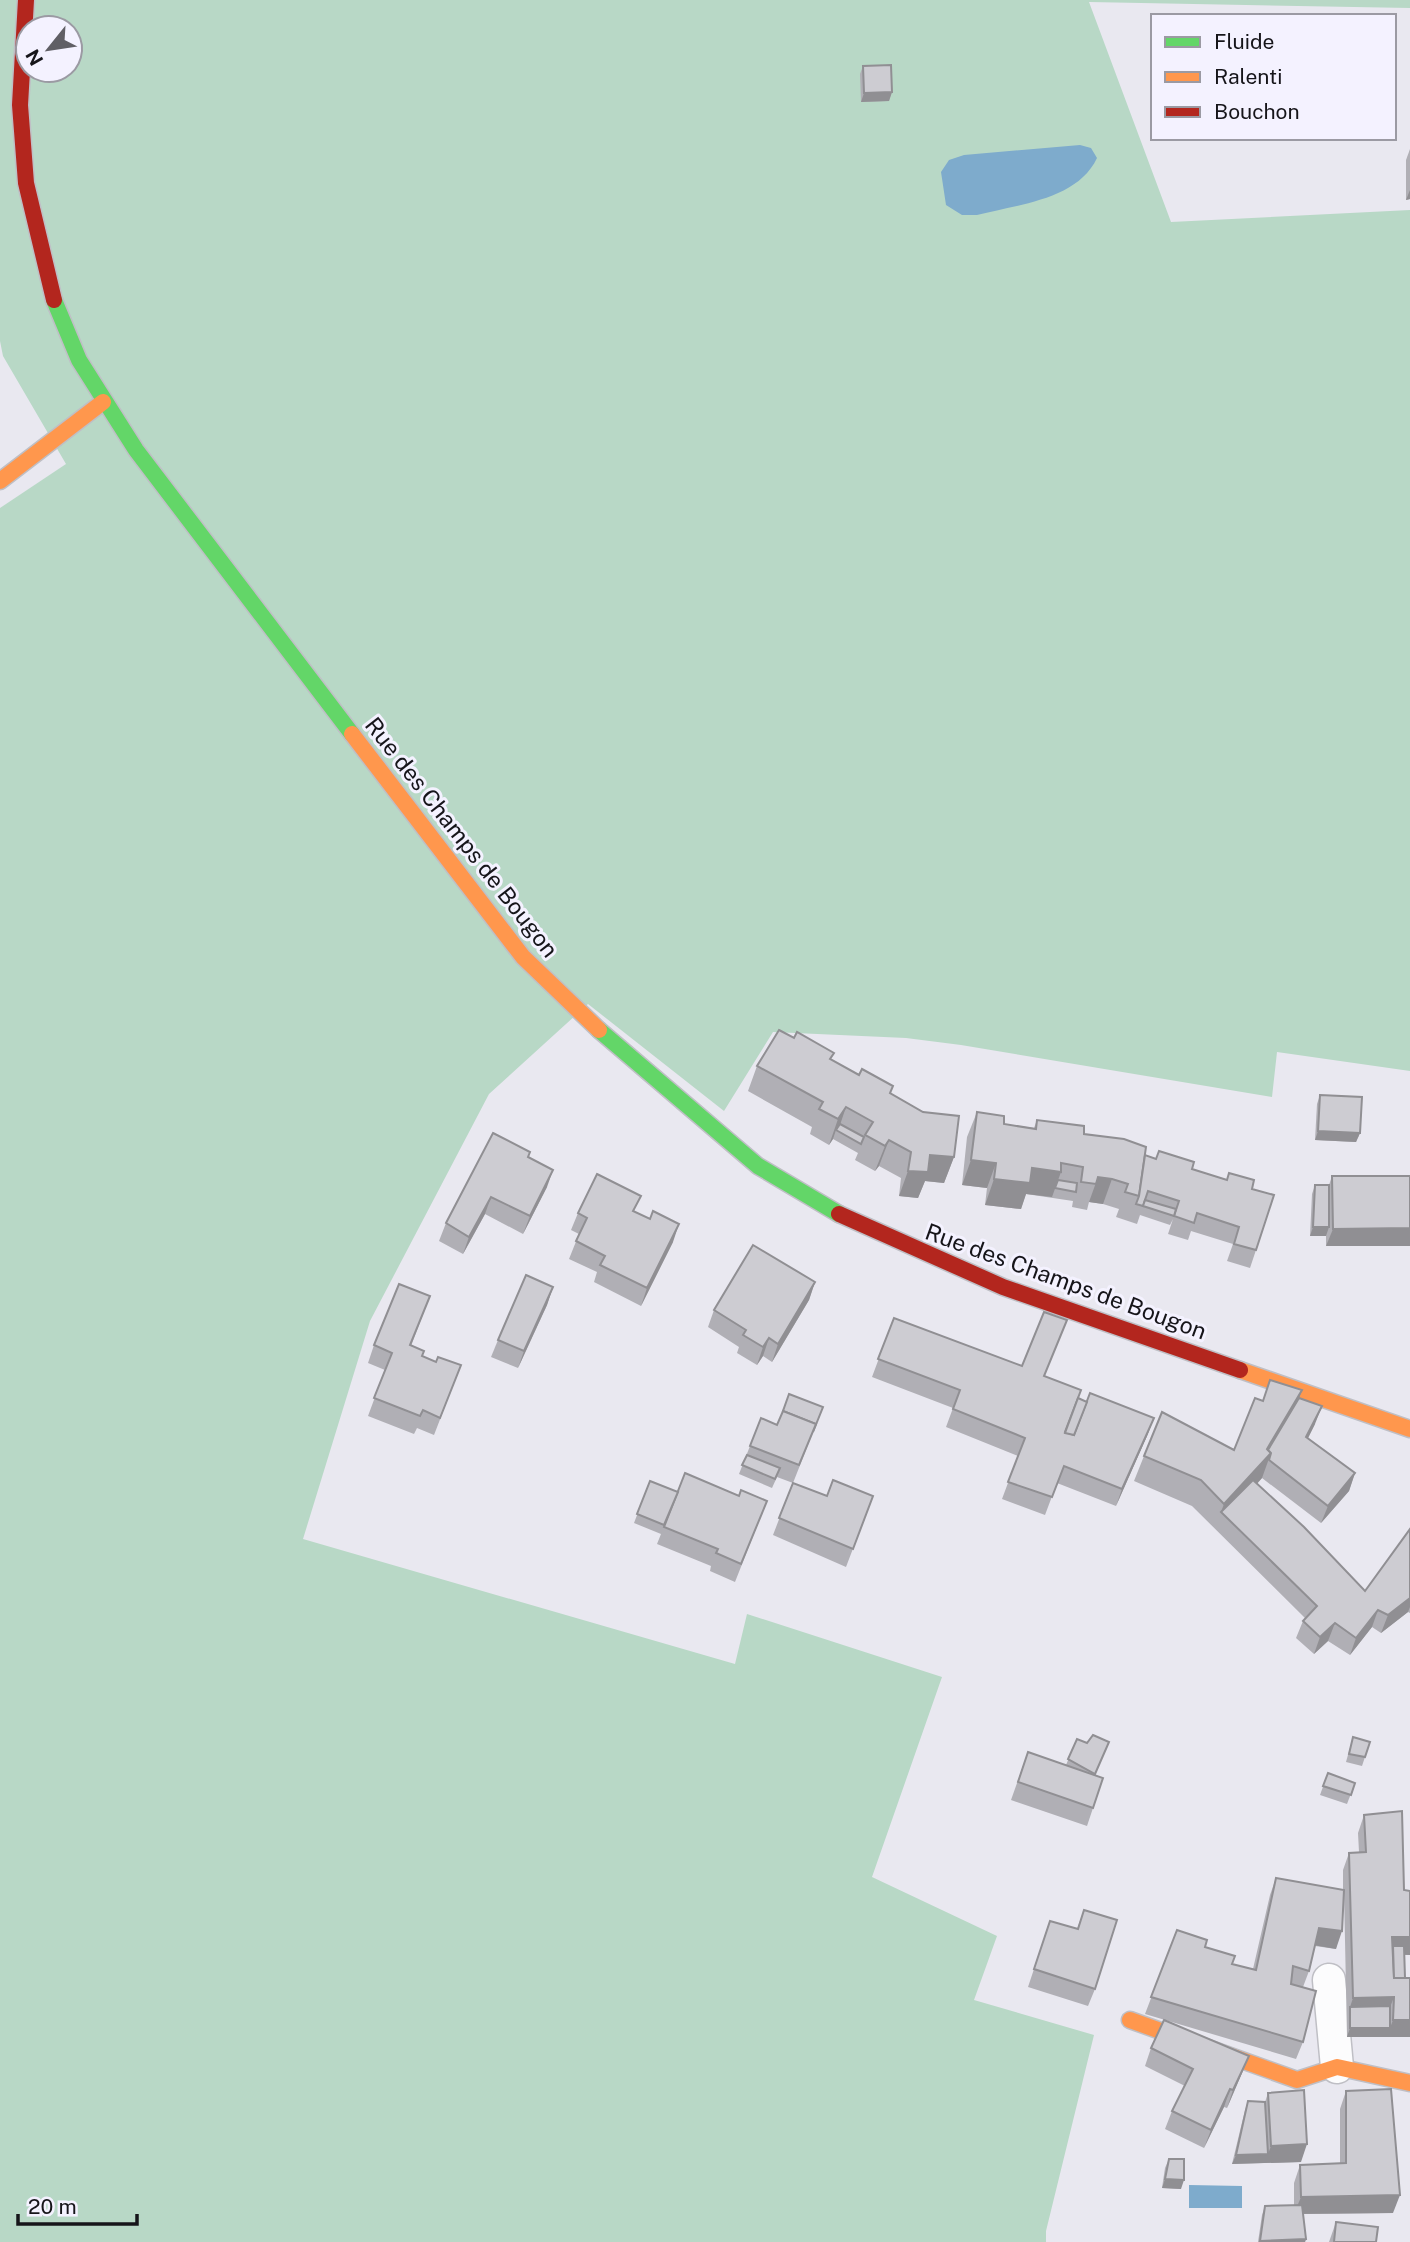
<svg xmlns="http://www.w3.org/2000/svg" width="1410" height="2242" font-family="'Public Sans',sans-serif">
  <style>
    .green { fill: #b8d8c6; fill-rule: evenodd }
    .water { fill: #7eabcc }
    .lines { fill: none; stroke-linecap: round; stroke-linejoin: round }
    .street-casing { stroke: #bfbfc5; stroke-width: 35 }
    .fast-casing { stroke: #bfbfc5; stroke-width: 19 }
    .slow-casing { stroke: #bfbfc5; stroke-width: 19 }
    .jam-casing { stroke: #bfbfc5; stroke-width: 19 }
    .street { stroke: #fcfcfd; stroke-width: 32 }
    .fast { stroke: #63d668; stroke-width: 16 }
    .slow { stroke: #ff974d; stroke-width: 16 }
    .jam { stroke: #b3261e; stroke-width: 16 }
    .wall { fill: #b0afb5 }
    .shaded-wall { fill: #908f93 }
    .building { fill: #cdccd2; stroke: #908f93; stroke-width: 2 }
    .labels { text-anchor: middle; dominant-baseline: central; stroke-width: 6; stroke-linejoin: round; paint-order: stroke }
    .street-label { font-size: 23px; fill: #16151a; stroke: #f4f2ff }
  </style>
  <rect width="100%" height="100%" fill="#e9e8f0"/>
  <path class="green" d="M0,0h1410v8l-321,-6 82,220 239,-12v861l-133,-19 -5,45 -311,-52 -55,-7 -133,-6 -49,79 -136,-107 -99,90 -119,227 -67,218 432,125 12,-50 195,63 -70,200 125,59 -23,64 120,35 -48,196v11h-1046v-1734l66,-44 -63,-108 -3,-15zM28,28h42v42h-42z"/>
  <g class="water">
    <path d="M1080,145l11,3 6,10c-20,42 -78,46 -120,57h-15l-16,-10 -5,-33 8,-12 15,-5z"/>
    <polygon points="1189,2185 1242,2186 1242,2208 1189,2208"/>
  </g>
  <g class="lines">
    <defs>
      <polyline id="street" points="1329,1980 1337,2067"/>
      <g id="fast">
        <polyline points="54,300 79,360 136,450 352,734"/>
        <polyline points="599,1030 758,1166 839,1214"/>
      </g>
      <g id="slow">
        <polyline points="0,481 103,402"/>
        <polyline points="352,734 523,957 599,1030"/>
        <polyline points="1240,1370 1410,1429"/>
        <polyline points="1130,2020 1297,2080 1337,2067 1410,2083"/>
      </g>
      <g id="jam">
        <polyline points="26,0 20,105 26,183 54,300"/>
        <polyline points="839,1214 1003,1287 1240,1370"/>
      </g>
    </defs>
    <use href="#street" class="street-casing"/>
    <use href="#fast" class="fast-casing"/>
    <use href="#slow" class="slow-casing"/>
    <use href="#jam" class="jam-casing"/>
    <use href="#street" class="street"/>
    <use href="#fast" class="fast"/>
    <use href="#slow" class="slow"/>
    <use href="#jam" class="jam"/>
  </g>
  <g class="wall">
    <polygon points="863,66 892,92 889,101 861,102 860,74"/>
    <polygon points="1410,149 1410,199 1406,200 1406,160"/>
    <polygon points="832,1060 891,1093 954,1157 944,1183 925,1181 918,1198 899,1196 901,1178 879,1166 875,1171 855,1160 858,1153 833,1139 829,1145 810,1134 812,1127 748,1091 757,1066"/>
    <polygon points="1320,1095 1360,1133 1356,1142 1315,1140 1317,1104"/>
    <polygon points="977,1112 1004,1124 1034,1128 1037,1120 1084,1134 1145,1155 1192,1169 1252,1189 1256,1250 1250,1268 1227,1261 1233,1244 1191,1231 1188,1240 1168,1234 1173,1219 1170,1225 1140,1215 1137,1224 1116,1217 1119,1209 1103,1204 1089,1202 1087,1210 1072,1207 1073,1201 1026,1194 1021,1209 985,1205 987,1188 962,1185 967,1137"/>
    <polygon points="530,1152 528,1157 547,1187 523,1234 485,1214 463,1254 439,1241 446,1223"/>
    <polygon points="1332,1176 1410,1176 1410,1246 1326,1246 1326,1235 1326,1236 1310,1236 1312,1194 1315,1185 1329,1185"/>
    <polygon points="635,1212 673,1242 641,1306 594,1282 597,1272 569,1259 579,1234 571,1230 578,1213"/>
    <polygon points="815,1282 809,1300 772,1362 763,1356 757,1365 737,1353 739,1347 708,1327 714,1310"/>
    <polygon points="553,1287 547,1305 518,1368 491,1357 498,1340"/>
    <polygon points="430,1296 411,1346 422,1356 436,1362 461,1365 434,1435 417,1428 414,1434 368,1416 385,1370 368,1363 374,1345"/>
    <polygon points="894,1318 1022,1366 1060,1337 1044,1376 1077,1400 1154,1418 1147,1436 1116,1506 1057,1483 1045,1515 1002,1499 1018,1456 946,1427 953,1408 872,1377"/>
    <polygon points="1299,1398 1315,1424 1308,1438 1355,1473 1349,1491 1321,1523 1262,1478 1257,1484 1365,1591 1410,1529 1410,1613 1408,1612 1381,1633 1372,1627 1350,1655 1328,1641 1314,1654 1296,1638 1303,1621 1305,1618 1192,1506 1134,1481 1144,1456 1234,1450 1263,1401"/>
    <polygon points="823,1407 793,1483 777,1477 772,1488 739,1474 761,1418 777,1425"/>
    <polygon points="650,1481 678,1492 739,1495 767,1501 735,1582 710,1571 711,1566 657,1544 661,1534 634,1523"/>
    <polygon points="793,1483 827,1496 873,1496 846,1567 773,1535"/>
    <polygon points="1353,1737 1370,1742 1362,1766 1346,1762"/>
    <polygon points="1077,1739 1087,1743 1109,1742 1095,1775 1103,1778 1087,1826 1011,1800 1028,1752 1066,1765"/>
    <polygon points="1328,1773 1355,1783 1347,1804 1320,1795"/>
    <polygon points="1364,1815 1404,1890 1410,1891 1410,1955 1404,1955 1405,1978 1410,2037 1347,2037 1344,1892 1336,1949 1315,1946 1309,1971 1303,1987 1303,2042 1296,2059 1145,2014 1177,1930 1232,1964 1253,1969 1270,1895 1276,1878 1343,1890 1343,1870 1349,1853 1359,1852 1358,1833"/>
    <polygon points="1084,1910 1095,1989 1088,2006 1028,1987 1050,1921 1077,1929"/>
    <polygon points="1151,2048 1249,2056 1242,2073 1227,2108 1224,2107 1204,2148 1165,2129 1172,2111 1185,2086 1145,2066"/>
    <polygon points="1346,2091 1393,2213 1303,2214 1306,2239 1305,2242 1258,2242 1262,2215 1265,2206 1294,2205 1294,2183 1300,2165 1340,2163 1340,2109"/>
    <polygon points="1268,2093 1301,2162 1232,2164 1245,2110 1248,2101 1265,2102"/>
    <polygon points="1169,2159 1181,2189 1162,2188 1165,2168"/>
    <polygon points="1336,2222 1376,2242 1329,2242"/>
  </g>
  <g class="shaded-wall">
    <polygon points="892,92 889,101 861,102 864,93"/>
    <polygon points="1410,190 1410,199 1406,200"/>
    <polygon points="846,1107 838,1131 836,1130 833,1139 829,1145 838,1119"/>
    <polygon points="1318,1131 1360,1133 1356,1142 1315,1140"/>
    <polygon points="889,1140 879,1166 875,1171 885,1146"/>
    <polygon points="930,1155 954,1157 944,1183 925,1181 918,1198 899,1196 908,1171"/>
    <polygon points="971,1160 996,1163 987,1188 962,1185"/>
    <polygon points="1032,1168 1061,1172 1052,1197 1026,1194 1021,1209 985,1205 994,1179"/>
    <polygon points="553,1170 547,1187 523,1234 530,1216"/>
    <polygon points="1098,1177 1112,1179 1103,1204 1089,1202"/>
    <polygon points="491,1197 485,1214 463,1254 469,1237"/>
    <polygon points="679,1224 673,1242 641,1306 647,1288"/>
    <polygon points="1313,1227 1329,1227 1326,1236 1310,1236"/>
    <polygon points="1410,1228 1410,1246 1326,1246 1333,1229"/>
    <polygon points="815,1282 809,1300 772,1362 778,1344"/>
    <polygon points="553,1287 547,1305 518,1368 524,1351"/>
    <polygon points="769,1338 763,1356 757,1365 763,1347"/>
    <polygon points="1302,1390 1293,1416 1271,1453 1262,1478 1226,1517 1221,1512 1224,1504 1267,1449"/>
    <polygon points="1322,1406 1315,1424 1300,1454 1306,1437"/>
    <polygon points="1154,1418 1147,1436 1116,1506 1122,1489"/>
    <polygon points="1355,1473 1349,1491 1321,1523 1328,1506"/>
    <polygon points="1410,1598 1410,1607 1408,1612 1381,1633 1388,1615"/>
    <polygon points="1378,1610 1372,1627 1350,1655 1356,1638"/>
    <polygon points="1335,1623 1328,1641 1314,1654 1320,1637"/>
    <polygon points="1319,1928 1342,1931 1336,1949 1313,1945"/>
    <polygon points="1392,1937 1410,1937 1410,1955 1390,1954"/>
    <polygon points="1394,1997 1387,2015 1350,2007 1353,1998"/>
    <polygon points="1393,2020 1410,2020 1410,2037 1347,2037 1350,2028 1390,2028"/>
    <polygon points="1249,2056 1242,2073 1227,2108 1233,2090"/>
    <polygon points="1230,2089 1224,2107 1204,2148 1211,2130"/>
    <polygon points="1307,2144 1301,2162 1232,2164 1236,2155 1268,2154 1271,2146"/>
    <polygon points="1165,2179 1184,2180 1181,2189 1162,2188"/>
    <polygon points="1400,2195 1393,2213 1294,2214 1301,2197"/>
    <polygon points="1306,2239 1305,2242 1260,2242 1260,2241"/>
  </g>
  <g class="building">
    <polygon points="891,65 892,92 864,93 863,66"/>
    <polygon points="779,1030 794,1038 797,1032 834,1053 830,1059 859,1075 862,1069 893,1086 890,1093 923,1112 959,1116 954,1157 930,1155 928,1172 908,1171 911,1152 889,1140 885,1146 865,1135 873,1122 846,1107 838,1119 819,1109 823,1102 757,1066"/>
    <polygon points="1320,1095 1362,1097 1360,1133 1318,1131"/>
    <polygon points="977,1112 1004,1116 1004,1124 1036,1129 1037,1120 1084,1126 1084,1134 1124,1139 1146,1147 1139,1196 1125,1192 1128,1184 1112,1179 1098,1177 1096,1184 1081,1182 1083,1167 1061,1163 1061,1172 1032,1168 1030,1183 994,1179 996,1163 971,1160"/>
    <polygon points="840,1124 864,1137 861,1144 836,1130"/>
    <polygon points="493,1133 530,1152 528,1157 553,1170 530,1216 491,1197 469,1237 446,1223"/>
    <polygon points="1159,1151 1194,1162 1192,1169 1227,1180 1229,1173 1254,1180 1252,1189 1274,1195 1256,1250 1234,1244 1239,1227 1197,1213 1194,1223 1174,1216 1179,1201 1148,1191 1143,1206 1136,1204 1139,1196 1145,1155 1156,1159"/>
    <polygon points="597,1174 641,1196 633,1211 650,1219 653,1211 679,1224 647,1288 600,1265 605,1256 576,1241 587,1218 578,1213"/>
    <polygon points="1332,1176 1410,1176 1410,1228 1333,1229"/>
    <polygon points="1058,1180 1077,1183 1076,1192 1055,1188"/>
    <polygon points="1315,1185 1329,1185 1329,1227 1313,1227"/>
    <polygon points="1145,1200 1176,1209 1174,1216 1143,1206"/>
    <polygon points="753,1245 815,1282 778,1344 769,1338 763,1347 743,1335 746,1330 714,1310"/>
    <polygon points="526,1275 553,1287 524,1351 498,1340"/>
    <polygon points="399,1284 430,1296 410,1345 424,1351 422,1356 436,1362 438,1357 461,1365 440,1418 423,1410 420,1416 374,1398 392,1353 374,1345"/>
    <polygon points="1044,1312 1067,1320 1044,1376 1081,1390 1065,1432 1074,1435 1090,1393 1154,1418 1122,1489 1064,1466 1052,1497 1008,1482 1025,1438 953,1409 960,1390 878,1359 894,1318 1022,1366"/>
    <polygon points="1270,1380 1302,1390 1267,1449 1271,1453 1224,1504 1201,1480 1144,1456 1162,1412 1234,1450 1255,1398 1263,1401"/>
    <polygon points="789,1394 823,1407 813,1432 816,1424 783,1411"/>
    <polygon points="1078,1398 1087,1402 1074,1435 1065,1433"/>
    <polygon points="1299,1398 1322,1406 1306,1437 1355,1473 1328,1506 1269,1460 1271,1453 1268,1450"/>
    <polygon points="783,1411 816,1424 799,1465 750,1446 761,1418 777,1425"/>
    <polygon points="747,1455 780,1468 775,1479 742,1465"/>
    <polygon points="685,1473 739,1496 741,1490 767,1501 741,1564 716,1553 718,1549 664,1527"/>
    <polygon points="833,1480 873,1496 853,1549 779,1518 793,1483 827,1496"/>
    <polygon points="1253,1480 1304,1527 1365,1591 1410,1529 1410,1598 1388,1615 1378,1610 1356,1638 1335,1623 1320,1637 1303,1621 1317,1606 1221,1512"/>
    <polygon points="650,1481 678,1492 664,1525 637,1514"/>
    <polygon points="1093,1735 1109,1742 1095,1774 1068,1759 1077,1739 1087,1743"/>
    <polygon points="1353,1737 1370,1742 1365,1757 1349,1754"/>
    <polygon points="1028,1752 1103,1778 1093,1808 1018,1782"/>
    <polygon points="1328,1773 1355,1783 1351,1795 1323,1786"/>
    <polygon points="1402,1811 1404,1890 1410,1891 1410,1937 1392,1937 1394,1978 1410,1978 1410,2020 1393,2020 1394,1997 1353,1998 1349,1853 1366,1852 1364,1815"/>
    <polygon points="1276,1878 1344,1890 1342,1931 1319,1928 1309,1971 1293,1966 1291,1984 1316,1991 1303,2042 1151,1997 1177,1930 1207,1940 1205,1947 1235,1956 1232,1964 1256,1970"/>
    <polygon points="1084,1910 1117,1920 1095,1989 1034,1969 1050,1921 1078,1929"/>
    <polygon points="1393,1946 1404,1946 1405,1978 1394,1978"/>
    <polygon points="1390,2006 1390,2028 1350,2028 1350,2007"/>
    <polygon points="1164,2020 1249,2056 1233,2090 1230,2089 1211,2130 1172,2111 1193,2069 1151,2048"/>
    <polygon points="1391,2089 1400,2195 1301,2197 1300,2165 1346,2163 1346,2091"/>
    <polygon points="1304,2090 1307,2144 1271,2146 1268,2093"/>
    <polygon points="1248,2101 1265,2102 1268,2154 1236,2155"/>
    <polygon points="1169,2159 1184,2159 1184,2180 1165,2179"/>
    <polygon points="1302,2205 1306,2239 1260,2241 1265,2206"/>
    <polygon points="1336,2222 1378,2227 1376,2242 1334,2242"/>
  </g>
  <g class="labels">
    <g class="street-label">
      <text transform="translate(462 837) rotate(52)">Rue des Champs de Bougon</text>
      <text transform="translate(1066 1281) rotate(20)">Rue des Champs de Bougon</text>
    </g>
  </g>
  <rect x="1151" y="14" width="245" height="126" fill="#f4f2ff" stroke="#9b9aa3" stroke-width="2"/>
  <rect x="1165" y="37" width="35" height="10" fill="#63d668" stroke="#9b9aa3" stroke-width="2"/>
  <text x="1214" y="49" font-size="21" fill="#16151a">Fluide</text>
  <rect x="1165" y="72" width="35" height="10" fill="#ff974d" stroke="#9b9aa3" stroke-width="2"/>
  <text x="1214" y="84" font-size="21" fill="#16151a">Ralenti</text>
  <rect x="1165" y="107" width="35" height="10" fill="#b3261e" stroke="#9b9aa3" stroke-width="2"/>
  <text x="1214" y="119" font-size="21" fill="#16151a">Bouchon</text>
  <g transform="translate(49 49) rotate(240)"><circle r="33" fill="#f4f2ff" stroke="#9b9aa3" stroke-width="2"/>
  <path d="M0-5L12 26L0 18L-12 26Z" fill="#605f65"/>
  <text y="-10" font-size="19" font-weight="bold" text-anchor="middle" fill="#16151a">N</text>
  </g>
  <path d="M18 2214v10h119v-10" fill="none" stroke="#16151a" stroke-width="3.5"/>
  <text x="28" y="2214" font-size="21" fill="#16151a" stroke="#f4f2ff" stroke-width="5" paint-order="stroke">20 m</text>
</svg>
